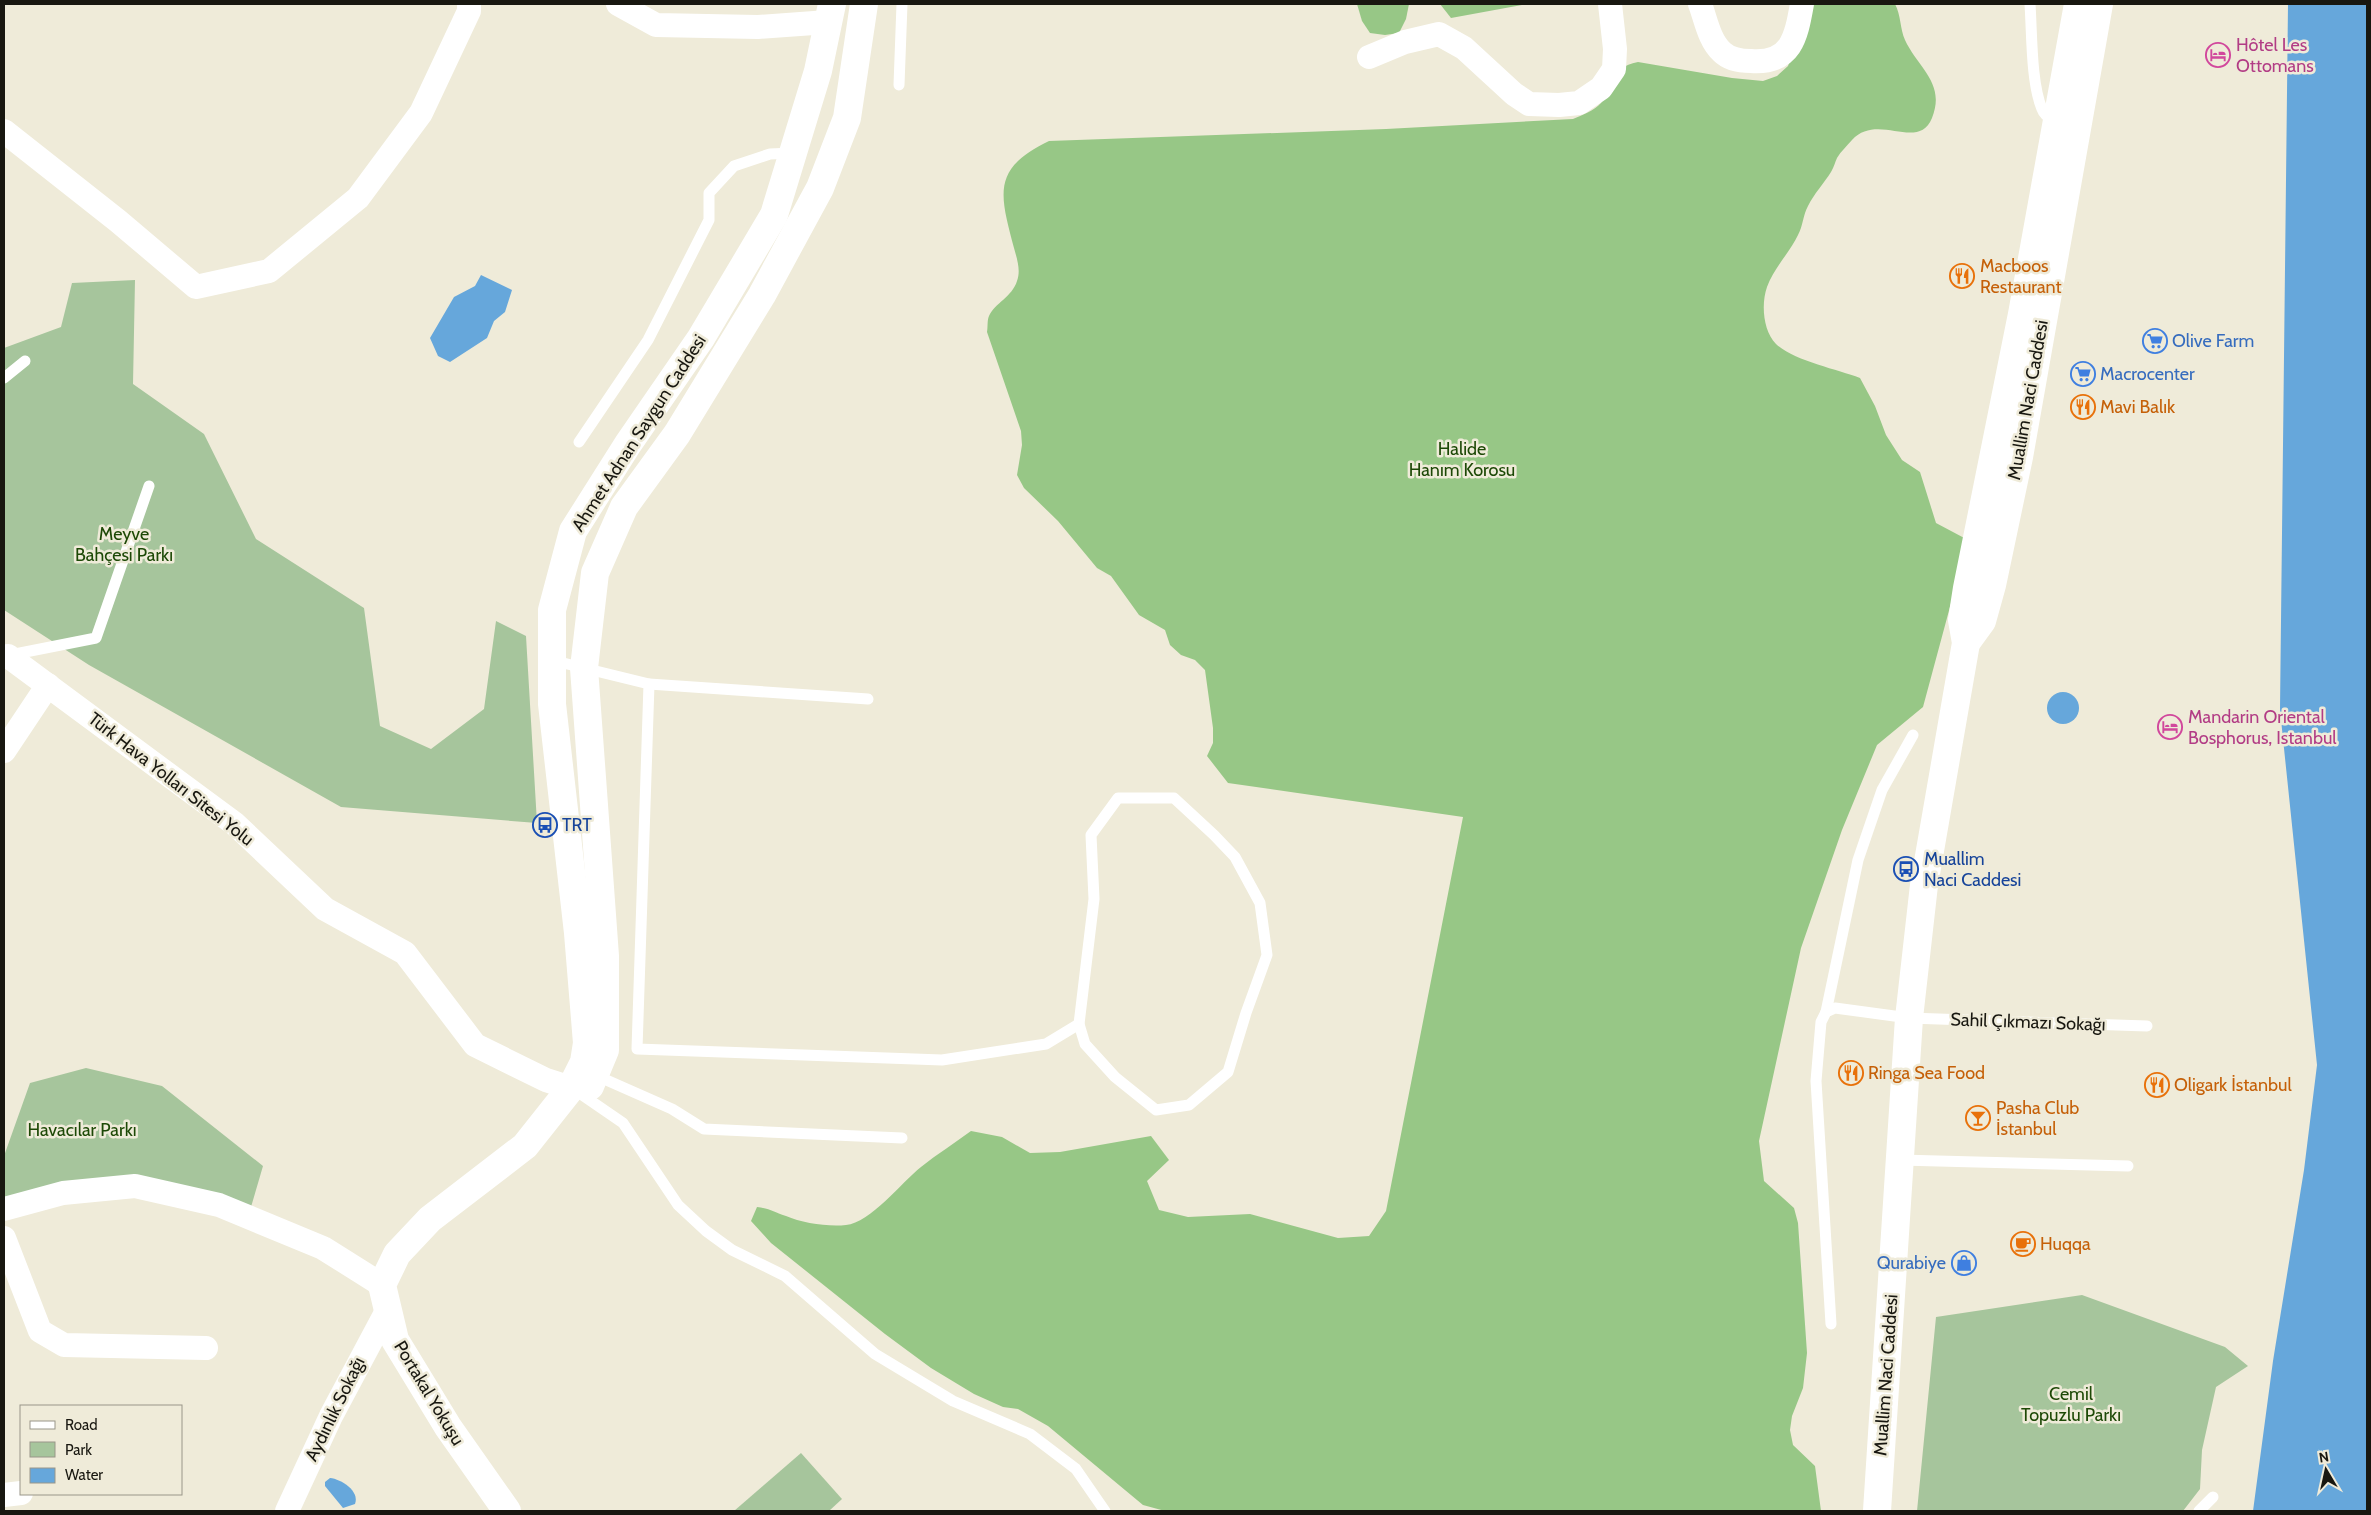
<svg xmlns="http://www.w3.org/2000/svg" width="2371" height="1515" font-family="Cabin,sans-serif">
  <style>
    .green { fill: #a6c59c }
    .forest { fill: #97c786 }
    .water { fill: #66a7db }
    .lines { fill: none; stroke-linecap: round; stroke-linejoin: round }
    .service { stroke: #fff; stroke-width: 11 }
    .minor { stroke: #fff; stroke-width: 24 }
    .secondary { stroke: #fff; stroke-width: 28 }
    .primary { stroke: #fff; stroke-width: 28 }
    .labels { text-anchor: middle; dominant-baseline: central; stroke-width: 5; stroke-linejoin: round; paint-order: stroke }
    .hotel-label { font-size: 18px; fill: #b23c85; stroke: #efebd9; text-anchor: start }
    .food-label { font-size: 18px; fill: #c56008; stroke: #efebd9; text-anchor: start }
    .shop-label { font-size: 18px; fill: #366cbe; stroke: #efebd9; text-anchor: start }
    .street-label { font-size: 18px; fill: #181710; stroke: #efebd9 }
    .park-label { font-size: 18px; fill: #1d4906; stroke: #efebd9 }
    .transit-label { font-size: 18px; fill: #164399; stroke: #efebd9; text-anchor: start }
  </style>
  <rect width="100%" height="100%" fill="#efebd9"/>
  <g class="green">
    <polygon points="135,280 133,384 204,434 256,539 364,608 380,726 431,749 484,709 496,621 526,636 537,823 341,807 89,665 4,610 4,348 61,327 72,283"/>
    <polygon points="86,1068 162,1086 263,1166 251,1207 137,1183 4,1206 4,1156 30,1083"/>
    <polygon points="2082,1295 2225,1347 2248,1366 2216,1387 2202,1450 2200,1489 2183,1511 1917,1511 1936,1317"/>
    <polygon points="801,1453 842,1499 829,1511 734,1511"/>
  </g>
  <g class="forest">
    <polygon points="1357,4 1409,4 1406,19 1399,33 1385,35 1370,33 1362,21"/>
    <polygon points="1440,4 1528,4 1451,18"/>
    <path d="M1811,4h84c6,11 5,25 10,36 13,28 41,43 27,78 -14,34 -54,-6 -80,22 -5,6 -11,11 -15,18 -2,4 -3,9 -6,14 -7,11 -17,22 -23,34 -5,9 -5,20 -10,29 -8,17 -24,33 -31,52 -6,17 -4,44 9,57 18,17 61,25 84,34l15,28 11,29 16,25 18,12 16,51 32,17 -45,167 -46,38 -35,85 -41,118 -42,193 5,40 30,27 4,15 9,130 -4,35 -11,28 -2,14 3,15 22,21 6,45h-656l-22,-6 -95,-79 -30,-17 -15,-2 -29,-13 -43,-26 -46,-34 -114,-91 -20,-22 6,-14c14,2 16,5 29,9 16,7 42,11 60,9 24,-2 56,-43 75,-58 16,-13 34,-24 50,-36l31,6 28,16 30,-1 91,-16 18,24 -22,21 12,29 29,7 62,-3 88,24 31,-2 17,-25 77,-394 -235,-34 -21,-27 6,-13v-15l-8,-58 -10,-10 -14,-5 -11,-10 -5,-15 -26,-15 -28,-39 -14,-8 -39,-47 -34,-33 -7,-13 5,-30 -1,-14 -34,-99c1,-5 0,-12 2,-16 6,-13 23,-19 28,-35 4,-11 0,-22 -3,-33 -14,-54 -23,-79 35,-107l337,-12 187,-10c9,-4 21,-8 28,-16 15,-19 7,-35 37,-41l94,16 31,3 14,-5 11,-10z"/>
  </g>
  <g class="water">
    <polygon points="2288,4 2367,4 2367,1511 2253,1511 2273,1361 2304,1170 2317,1065 2280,710"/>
    <polygon points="481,275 512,290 505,312 494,321 487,338 450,362 438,356 430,338 454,297 475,286"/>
    <circle cx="2063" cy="708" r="16"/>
    <path d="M330,1478c11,1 30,13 25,26l-12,4 -18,-22v-4z"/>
  </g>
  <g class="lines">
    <g class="service">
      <path d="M2030,4c2,29 1,79 12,105 2,6 8,10 13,13"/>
      <polyline points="899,85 902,4"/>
      <polyline points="4,378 25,361"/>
      <polyline points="579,442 648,340 709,220 709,193 734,166 770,154 792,153"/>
      <polyline points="10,655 96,638 149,486"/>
      <polyline points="551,660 649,684 637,1049 942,1060 1046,1044 1079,1024"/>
      <polyline points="649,684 868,699"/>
      <polygon points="1118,798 1174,798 1214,835 1235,857 1260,903 1267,955 1246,1013 1228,1072 1189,1105 1156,1110 1115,1077 1085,1044 1079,1024 1094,899 1091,835"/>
      <polyline points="1826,1012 1858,860 1882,790 1913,735"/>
      <polyline points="595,1075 672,1109 704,1129 902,1138"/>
      <polyline points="575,1090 623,1123 678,1205 706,1231 732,1250 785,1276 875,1354 953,1401 1030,1434 1076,1469 1105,1511"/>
      <polyline points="1900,1160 2128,1166"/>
      <polyline points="1831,1324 1816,1081 1821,1022 1826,1012 1835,1008 1909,1018 2147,1026"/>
      <polyline points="2199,1511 2213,1497"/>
    </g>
    <g class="minor">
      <polyline points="618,4 656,25 758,27 828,22"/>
      <path d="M1700,4c6,16 9,36 22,48 7,7 19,9 29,9 40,3 45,-23 51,-57"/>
      <polyline points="1369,57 1405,42 1439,34 1464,48 1514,94 1529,104 1559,105 1579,103 1601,88 1614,69 1615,49 1610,4"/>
      <polyline points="4,131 118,221 196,287 269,271 358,198 421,113 469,11 469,4"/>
      <polyline points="4,657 8,656 235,824 325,909 405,953 475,1045 546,1080 571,1088"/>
      <polyline points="4,751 48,685"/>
      <polyline points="4,1209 63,1193 135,1186 219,1205 323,1248 382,1285"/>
      <polyline points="4,1238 40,1331 64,1345 206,1348"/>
      <polyline points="4,1495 21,1493"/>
      <polyline points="287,1511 331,1416 388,1309"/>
    </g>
    <g class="secondary">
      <polyline points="590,1086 605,1050 605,956 584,668 595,573 624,507 677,434 762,295 820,188 847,118 864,4"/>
      <polyline points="507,1511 448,1427 395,1340 382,1285 397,1254 430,1219 525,1146 571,1088 584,1062 587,1043 578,933 552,704 552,610 573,531 628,444 701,338 774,215 818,71 832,4"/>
    </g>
    <g class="primary">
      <polyline points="1966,643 1982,621 1992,585 2019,457 2099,4"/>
      <polyline points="1877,1511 1909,1018 1924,885 1966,643 1962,620 1967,588 2022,314 2078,4"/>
    </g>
  </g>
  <defs>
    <symbol id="hotel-ring" viewBox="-11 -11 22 22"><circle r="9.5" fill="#efebd9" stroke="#d1479c" stroke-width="1.5"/><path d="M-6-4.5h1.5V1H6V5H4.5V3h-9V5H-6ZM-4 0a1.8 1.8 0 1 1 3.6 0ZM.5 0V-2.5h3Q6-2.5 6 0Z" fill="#d1479c"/></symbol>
    <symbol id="restaurant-ring" viewBox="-11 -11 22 22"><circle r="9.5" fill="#efebd9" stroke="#e8710a" stroke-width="1.5"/><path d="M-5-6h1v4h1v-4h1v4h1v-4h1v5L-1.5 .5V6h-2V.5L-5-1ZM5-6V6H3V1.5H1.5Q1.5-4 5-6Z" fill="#e8710a"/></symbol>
    <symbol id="supermarket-ring" viewBox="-11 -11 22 22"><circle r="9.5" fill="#efebd9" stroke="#3f7fe0" stroke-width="1.5"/><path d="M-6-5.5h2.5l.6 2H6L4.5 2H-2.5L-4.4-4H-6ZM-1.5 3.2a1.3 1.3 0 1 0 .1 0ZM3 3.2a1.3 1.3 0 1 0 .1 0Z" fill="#3f7fe0"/></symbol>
    <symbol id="bus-ring" viewBox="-11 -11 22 22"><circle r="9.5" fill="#efebd9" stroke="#1a4fb4" stroke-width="1.5"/><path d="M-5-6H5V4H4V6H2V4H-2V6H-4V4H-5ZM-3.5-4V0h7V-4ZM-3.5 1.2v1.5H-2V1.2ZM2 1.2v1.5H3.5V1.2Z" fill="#1a4fb4"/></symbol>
    <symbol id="bar-ring" viewBox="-11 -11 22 22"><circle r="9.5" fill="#efebd9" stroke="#e8710a" stroke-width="1.5"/><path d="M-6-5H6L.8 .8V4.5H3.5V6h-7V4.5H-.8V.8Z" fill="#e8710a"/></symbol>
    <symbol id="cafe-ring" viewBox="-11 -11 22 22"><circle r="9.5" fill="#efebd9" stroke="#e8710a" stroke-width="1.5"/><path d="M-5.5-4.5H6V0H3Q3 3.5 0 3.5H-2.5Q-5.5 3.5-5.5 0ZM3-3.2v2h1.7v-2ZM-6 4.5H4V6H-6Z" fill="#e8710a"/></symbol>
    <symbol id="shop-ring" viewBox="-11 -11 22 22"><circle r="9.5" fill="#efebd9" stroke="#3f7fe0" stroke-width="1.5"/><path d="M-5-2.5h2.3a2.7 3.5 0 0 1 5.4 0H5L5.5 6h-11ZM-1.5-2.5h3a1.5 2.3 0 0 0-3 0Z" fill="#3f7fe0"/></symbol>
  </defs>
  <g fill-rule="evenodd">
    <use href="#hotel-ring" x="2204" y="41" width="28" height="28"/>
    <use href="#restaurant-ring" x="1948" y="262" width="28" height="28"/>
    <use href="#supermarket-ring" x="2141" y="327" width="28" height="28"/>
    <use href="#supermarket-ring" x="2069" y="360" width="28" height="28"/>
    <use href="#restaurant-ring" x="2069" y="393" width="28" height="28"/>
    <use href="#hotel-ring" x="2156" y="713" width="28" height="28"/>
    <use href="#bus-ring" x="531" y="811" width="28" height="28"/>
    <use href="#bus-ring" x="1892" y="855" width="28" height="28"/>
    <use href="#restaurant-ring" x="1837" y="1059" width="28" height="28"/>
    <use href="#restaurant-ring" x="2143" y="1071" width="28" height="28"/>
    <use href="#bar-ring" x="1964" y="1104" width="28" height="28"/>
    <use href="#cafe-ring" x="2009" y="1230" width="28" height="28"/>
    <use href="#shop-ring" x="1950" y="1249" width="28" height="28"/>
  </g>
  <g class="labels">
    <g class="hotel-label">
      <text x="2236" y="45">Hôtel Les<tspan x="2236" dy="21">Ottomans</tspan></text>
      <text x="2188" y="717">Mandarin Oriental<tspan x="2188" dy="21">Bosphorus, Istanbul</tspan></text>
    </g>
    <g class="food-label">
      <text x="1980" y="266">Macboos<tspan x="1980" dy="21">Restaurant</tspan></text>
      <text x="2100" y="407">Mavi Balık</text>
      <text x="1868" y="1073">Ringa Sea Food</text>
      <text x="2174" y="1085">Oligark İstanbul</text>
      <text x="1996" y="1108">Pasha Club<tspan x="1996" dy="21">İstanbul</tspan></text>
      <text x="2040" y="1244">Huqqa</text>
    </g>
    <g class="shop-label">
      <text x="2172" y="341">Olive Farm</text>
      <text x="2100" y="374">Macrocenter</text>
      <text x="1946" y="1263" text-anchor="end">Qurabiye</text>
    </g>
    <g class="street-label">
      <text transform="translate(2028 400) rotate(-80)">Muallim Naci Caddesi</text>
      <text transform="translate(639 433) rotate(-57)">Ahmet Adnan Saygun Caddesi</text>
      <text transform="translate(171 779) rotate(38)">Türk Hava Yolları Sitesi Yolu</text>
      <text transform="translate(2028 1022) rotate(2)">Sahil Çıkmazı Sokağı</text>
      <text transform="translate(1886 1375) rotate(-86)">Muallim Naci Caddesi</text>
      <text transform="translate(429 1393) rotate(59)">Portakal Yokuşu</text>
      <text transform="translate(335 1409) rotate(-64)">Aydınlık Sokağı</text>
    </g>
    <g class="park-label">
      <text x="1462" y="449">Halide<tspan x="1462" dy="21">Hanım Korosu</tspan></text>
      <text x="124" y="534">Meyve<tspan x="124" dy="21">Bahçesi Parkı</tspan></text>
      <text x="82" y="1130">Havacılar Parkı</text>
      <text x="2071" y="1394">Cemil<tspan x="2071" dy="21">Topuzlu Parkı</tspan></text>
    </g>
    <g class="transit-label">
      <text x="562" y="825">TRT</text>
      <text x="1924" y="859">Muallim<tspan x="1924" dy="21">Naci Caddesi</tspan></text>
    </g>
  </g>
  <rect width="2371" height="1515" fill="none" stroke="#181710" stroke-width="10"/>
  <rect x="20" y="1405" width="162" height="90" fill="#efebd9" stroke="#999689"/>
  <rect x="30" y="1421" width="25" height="8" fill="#ffffff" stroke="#999689"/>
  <text x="65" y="1430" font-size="15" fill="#181710">Road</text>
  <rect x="30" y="1442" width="25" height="15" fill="#a6c59c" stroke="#999689"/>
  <text x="65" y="1455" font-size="15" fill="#181710">Park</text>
  <rect x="30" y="1468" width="25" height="15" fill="#66a7db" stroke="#999689"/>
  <text x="65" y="1480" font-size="15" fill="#181710">Water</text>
  <g transform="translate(2326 1470) rotate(351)" stroke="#efebd9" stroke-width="4" paint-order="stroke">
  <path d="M0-4L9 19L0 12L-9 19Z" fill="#181710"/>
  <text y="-8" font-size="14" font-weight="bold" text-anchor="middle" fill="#181710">N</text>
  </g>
</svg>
